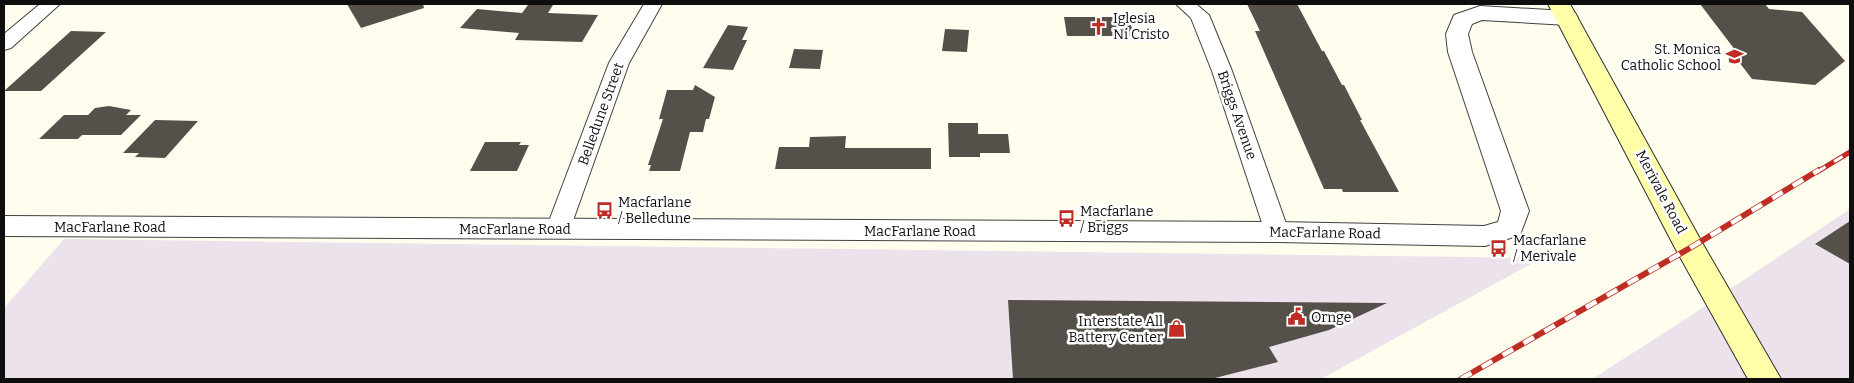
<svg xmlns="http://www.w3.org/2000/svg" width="1854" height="383" font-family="Bitter,serif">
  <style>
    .industrial { fill: #ece2ec }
    .building { fill: #56504a }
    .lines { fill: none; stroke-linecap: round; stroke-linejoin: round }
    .minor-casing { stroke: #414141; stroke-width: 2 }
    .tertiary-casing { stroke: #414141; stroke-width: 2 }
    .secondary-casing { stroke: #303030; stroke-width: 2 }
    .minor { fill: #fff; fill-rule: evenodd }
    .tertiary { fill: #fff; fill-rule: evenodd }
    .secondary { fill: #fffea9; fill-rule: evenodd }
    .rail-far1-casing { stroke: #bf2d25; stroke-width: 5 }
    .rail-casing { stroke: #bf2d25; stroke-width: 6 }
    .rail-far1 { stroke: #fff; stroke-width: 3; stroke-dasharray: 10; stroke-linecap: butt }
    .rail { stroke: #fff; stroke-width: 4.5; stroke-dasharray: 12; stroke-linecap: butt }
    .labels { text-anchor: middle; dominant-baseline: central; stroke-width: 5; stroke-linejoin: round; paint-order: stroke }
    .poi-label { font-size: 14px; fill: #0e0e0e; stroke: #fff; text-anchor: start }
    .street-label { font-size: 14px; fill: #0e0e0e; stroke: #fff }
  </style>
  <rect width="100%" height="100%" fill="#fffdee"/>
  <g class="industrial">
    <polygon points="1850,209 1850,379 1592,379 1678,324"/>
    <polygon points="64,239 1542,258 1321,379 4,379 4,308"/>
  </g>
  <g class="building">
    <polygon points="347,4 423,4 424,8 361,28"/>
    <polygon points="1247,4 1297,4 1322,51 1324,51 1342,85 1344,85 1362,120 1360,120 1399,192 1343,192 1342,189 1324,189 1255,31 1260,31"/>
    <polygon points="1700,4 1765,4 1769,9 1802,12 1845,61 1815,85 1752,79 1736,58 1742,59"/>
    <polygon points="528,5 553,5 548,13 598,15 582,42 515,40 519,33 460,28 477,9 522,13"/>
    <polygon points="1064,17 1129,17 1134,36 1067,36"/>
    <polygon points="728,25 748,27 742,40 747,40 733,70 703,68"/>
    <polygon points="945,29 969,30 967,52 942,51"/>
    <polygon points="71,31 106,32 41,91 4,91"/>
    <polygon points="794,49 823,50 820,69 789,68"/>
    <polygon points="695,85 715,97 709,119 706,119 703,132 690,132 680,171 649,171 651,165 648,165 663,119 659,119 667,90 693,90"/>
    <polygon points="109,106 131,110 126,115 141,115 121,135 82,135 78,139 39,139 64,115 88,115 95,108"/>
    <polygon points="155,120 198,121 165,158 135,157 139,153 123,153"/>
    <polygon points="948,123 978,123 978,134 1008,134 1010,153 980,153 980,157 949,157"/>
    <polygon points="846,136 845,148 931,148 931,169 775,169 779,147 809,147 810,137"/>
    <polygon points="485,142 521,142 519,145 529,145 517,171 470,171"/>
    <polygon points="1850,221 1850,264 1815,244"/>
    <polygon points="1008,300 1387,303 1329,330 1269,347 1278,362 1211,379 1013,379"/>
  </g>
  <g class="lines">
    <defs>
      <g id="minor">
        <polygon points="40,4 60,4 11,48 4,50 4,34"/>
        <polygon points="644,4 662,4 629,63 570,229 567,235 558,238 549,235 546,229 609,63"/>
        <polygon points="1176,4 1196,4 1209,15 1232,71 1289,232 1286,238 1277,241 1268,238 1265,232 1212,71 1191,18"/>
      </g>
      <polygon id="tertiary" points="1480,6 1567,11 1575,13 1578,18 1575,23 1567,25 1482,20 1472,24 1468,34 1472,52 1529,211 1520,235 1485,246 1277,242 4,236 4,216 1277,222 1484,226 1498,222 1501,211 1448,52 1446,34 1454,15"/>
      <polygon id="secondary" points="1548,4 1570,4 1704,246 1781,379 1748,379 1675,248"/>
    </defs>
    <use href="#minor" class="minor-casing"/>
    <use href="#tertiary" class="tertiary-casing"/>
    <use href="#secondary" class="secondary-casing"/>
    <use href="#minor" class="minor"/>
    <use href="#tertiary" class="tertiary"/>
    <use href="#secondary" class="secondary"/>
    <defs>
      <polyline id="rail-far1" points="1817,172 1850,152"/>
      <polyline id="rail" points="1461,379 1690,248 1819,170"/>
    </defs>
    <use href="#rail-far1" class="rail-far1-casing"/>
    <use href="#rail" class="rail-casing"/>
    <use href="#rail-far1" class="rail-far1"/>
    <use href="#rail" class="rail"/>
  </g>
  <defs>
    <symbol id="church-bare" viewBox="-9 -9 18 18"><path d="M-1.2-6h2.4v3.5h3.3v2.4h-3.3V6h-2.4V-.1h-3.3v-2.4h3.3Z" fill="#bf2d25" stroke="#fff" stroke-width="2.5" paint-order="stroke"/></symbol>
    <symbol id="school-bare" viewBox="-9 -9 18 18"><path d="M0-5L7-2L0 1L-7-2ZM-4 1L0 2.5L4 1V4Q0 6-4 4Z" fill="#bf2d25" stroke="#fff" stroke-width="2.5" paint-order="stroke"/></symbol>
    <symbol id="bus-bare" viewBox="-9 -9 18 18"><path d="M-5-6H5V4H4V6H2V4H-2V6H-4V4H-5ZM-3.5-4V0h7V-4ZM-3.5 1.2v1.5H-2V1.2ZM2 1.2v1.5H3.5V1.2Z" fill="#bf2d25" stroke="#fff" stroke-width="2.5" paint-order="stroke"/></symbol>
    <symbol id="civic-bare" viewBox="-9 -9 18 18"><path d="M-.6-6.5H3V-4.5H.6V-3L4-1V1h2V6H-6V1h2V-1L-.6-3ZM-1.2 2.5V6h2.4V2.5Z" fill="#bf2d25" stroke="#fff" stroke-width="2.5" paint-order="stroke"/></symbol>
    <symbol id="shop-bare" viewBox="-9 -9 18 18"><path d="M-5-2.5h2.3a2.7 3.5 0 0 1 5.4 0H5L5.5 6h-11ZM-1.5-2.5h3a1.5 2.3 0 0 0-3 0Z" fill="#bf2d25" stroke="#fff" stroke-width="2.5" paint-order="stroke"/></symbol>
  </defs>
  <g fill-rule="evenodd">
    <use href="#church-bare" x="1086" y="14" width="25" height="25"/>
    <use href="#school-bare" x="1722" y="44" width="25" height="25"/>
    <use href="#bus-bare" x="592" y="198" width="25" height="25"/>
    <use href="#bus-bare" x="1054" y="206" width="25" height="25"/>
    <use href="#bus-bare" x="1486" y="236" width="25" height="25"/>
    <use href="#civic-bare" x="1284" y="304" width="25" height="25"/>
    <use href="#shop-bare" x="1164" y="316" width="25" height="25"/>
  </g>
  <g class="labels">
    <g class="poi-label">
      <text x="1113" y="18">Iglesia<tspan x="1113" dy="16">Ni Cristo</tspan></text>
      <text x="1721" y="49" text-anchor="end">St. Monica<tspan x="1721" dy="16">Catholic School</tspan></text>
      <text x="618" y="202">Macfarlane<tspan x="618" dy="16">/ Belledune</tspan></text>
      <text x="1080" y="211">Macfarlane<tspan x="1080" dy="16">/ Briggs</tspan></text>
      <text x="1513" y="240">Macfarlane<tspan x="1513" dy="16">/ Merivale</tspan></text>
      <text x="1311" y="317">Ornge</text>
      <text x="1163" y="321" text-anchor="end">Interstate All<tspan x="1163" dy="16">Battery Center</tspan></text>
    </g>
    <g class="street-label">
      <text transform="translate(601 114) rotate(-70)">Belledune Street</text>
      <text transform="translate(1237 115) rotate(71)">Briggs Avenue</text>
      <text transform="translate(1661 192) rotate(62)">Merivale Road</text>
      <text x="110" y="227">MacFarlane Road</text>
      <text x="515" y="229">MacFarlane Road</text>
      <text x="920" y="231">MacFarlane Road</text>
      <text transform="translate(1325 233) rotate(1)">MacFarlane Road</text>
    </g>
  </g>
  <rect width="1854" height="383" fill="none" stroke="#0e0e0e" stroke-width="10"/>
</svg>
